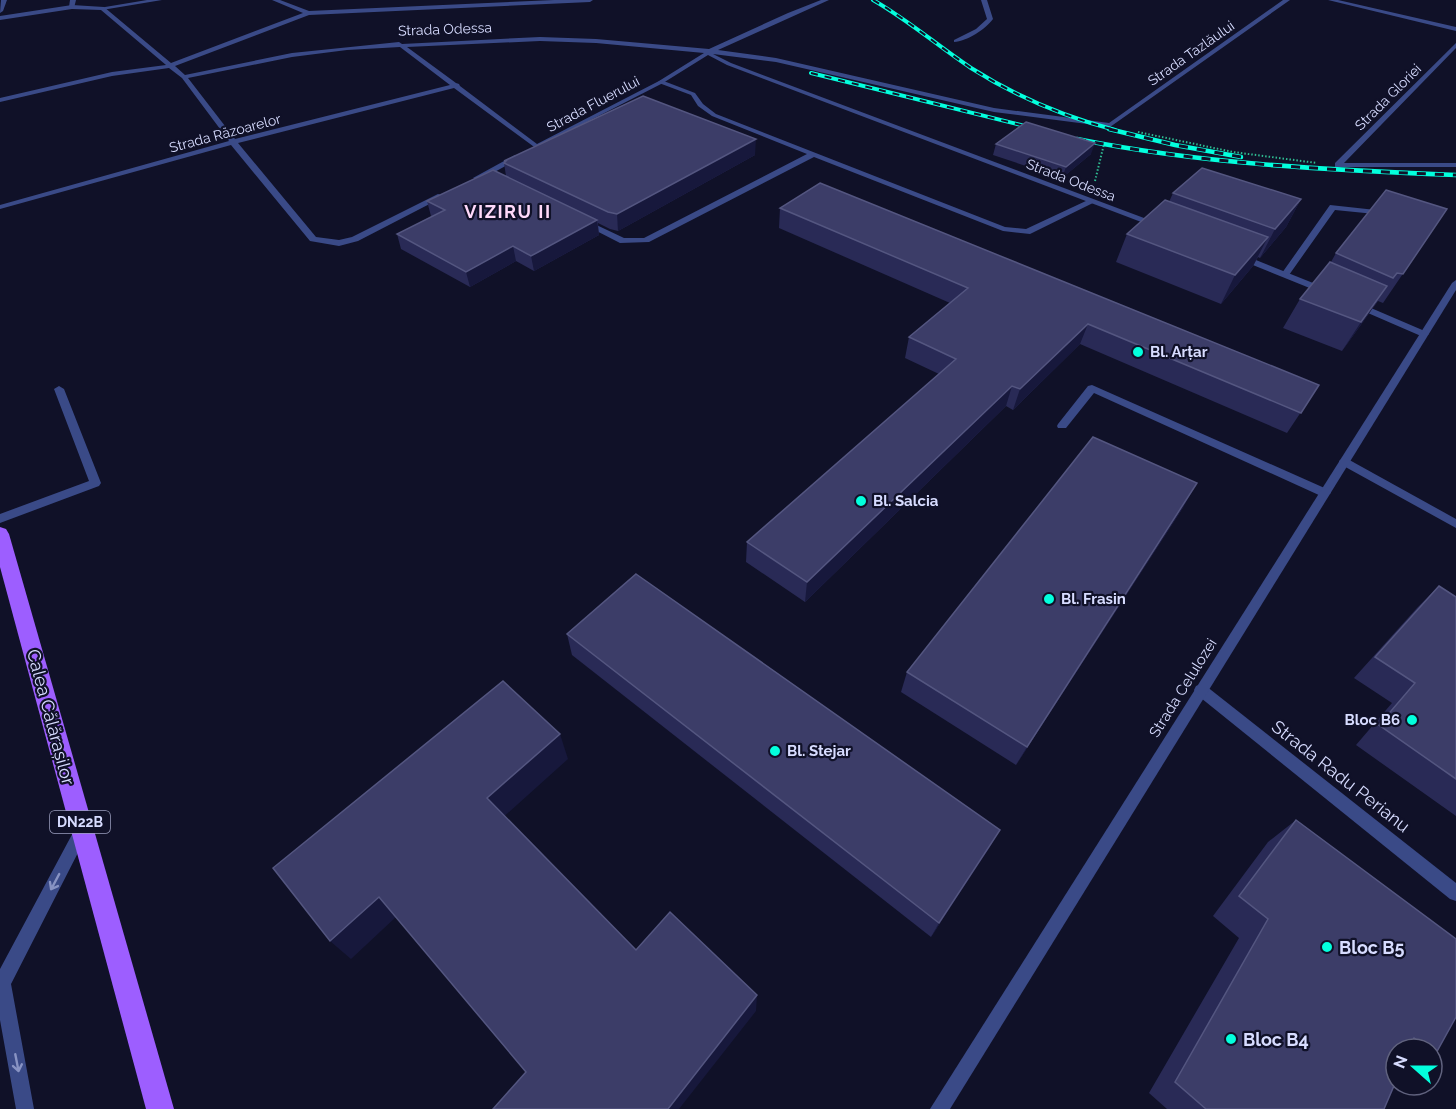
<svg xmlns="http://www.w3.org/2000/svg" width="1456" height="1109" font-family="Raleway,sans-serif">
  <style>
    .lines { fill: none; stroke-linecap: round; stroke-linejoin: round }
    .path { stroke: #2fbb91; stroke-width: 2; stroke-dasharray: 1.5 2; stroke-linecap: butt }
    .service { fill: #3a4a87; fill-rule: evenodd }
    .minor { fill: #3a4a87; fill-rule: evenodd }
    .tertiary { fill: #3a4a87; fill-rule: evenodd }
    .primary { fill: #9d5eff; fill-rule: evenodd }
    .rail-far1-casing { stroke: #03ffdd; stroke-width: 4 }
    .rail-casing { stroke: #03ffdd; stroke-width: 4.5 }
    .rail-far1 { stroke: #101128; stroke-width: 2; stroke-dasharray: 7; stroke-linecap: butt }
    .rail { stroke: #101128; stroke-width: 3; stroke-dasharray: 9; stroke-linecap: butt }
    .wall { fill: #292a56 }
    .shaded-wall { fill: #17183c }
    .building { fill: #3c3d68; stroke: #545680; stroke-width: 1.5 }
    .oneway { stroke: #8893c3 }
    .poi-dot { fill: #03ffdd; stroke: #101128; stroke-width: 2 }
    .labels { text-anchor: middle; dominant-baseline: central; stroke-width: 4.5; stroke-linejoin: round; paint-order: stroke }
    .far-street-label { font-size: 14px; fill: #d7dcff; stroke: #101128 }
    .shield { fill: #101128; stroke: #9b9fbe; stroke-width: 1.5 }
    .shield-label { font-size: 14px; font-weight: bold; fill: #d7dcff }
    .poi-label { font-size: 15px; font-weight: bold; fill: #d7dcff; stroke: #101128; text-anchor: start }
    .street-label { font-size: 15px; fill: #d7dcff; stroke: #101128 }
    .far-district-label { font-size: 18px; font-weight: bold; letter-spacing: 1.5px; fill: #ffd9fa; stroke: #101128 }
    .near-street-label { font-size: 18px; fill: #d7dcff; stroke: #101128 }
    .near-poi-label { font-size: 18px; font-weight: bold; fill: #d7dcff; stroke: #101128; text-anchor: start }
  </style>
  <rect width="100%" height="100%" fill="#101128"/>
  <g class="lines">
    <g class="path">
      <polyline points="1138,132 1233,152 1317,163"/>
      <polyline points="1095,181 1104,144"/>
    </g>
    <g class="service">
      <polygon points="1,0 7,0 3,11 0,13"/>
      <polygon points="70,0 76,0 74,8 69,7"/>
      <polygon points="147,0 162,0 102,10 99,8"/>
      <path d="M981,0h6l6,19c-8,11 -26,22 -39,23v-2l22,-11 11,-10z"/>
      <polygon points="661,80 695,93 703,104 716,114 1005,227 1026,229 1088,200 1095,202 1030,234 1003,231 814,157 649,242 620,243 581,223 588,221 624,238 644,238 807,154 712,116 698,106 691,95 659,83 658,82"/>
      <polygon points="1330,205 1385,211 1389,213 1385,215 1335,210 1289,275 1283,275 1282,273"/>
      <polygon points="1092,385 1329,490 1331,493 1325,497 1321,496 1094,393 1066,428 1058,428 1057,426 1058,424 1088,386"/>
    </g>
    <g class="minor">
      <path d="M272,0h8l29,11 245,-11h39l-3,2 -281,13 -134,51 10,9 107,-22 107,-11 3,2 138,-7 56,2 113,10 79,-36 33,-13h8l-111,50 58,8 218,50 115,15 174,-123h7l-180,127 -116,-15 -218,-50 -63,-8 18,9 429,161v4h-3l-430,-163 -19,-10 -45,28 -123,63v3h-3l-83,-61 -216,55 78,94 23,3 13,-3 86,-43 7,2 -87,45 -19,5 -29,-5 -79,-96 -231,64v-4l229,-64 -47,-63 -13,-10 -57,8 -112,26v-4l112,-26 54,-7 -65,-55 -29,-1 -72,11v-4l72,-11 32,2 67,56 132,-50zM540,41l56,2 108,10 -45,28 -122,63 -77,-58 -1,-2 -3,-1 -49,-36zM400,47l50,38 -215,54 -47,-61 104,-21 55,-7z"/>
      <polygon points="1328,0 1338,0 1456,27 1456,31"/>
      <polygon points="1456,43 1456,48 1344,163 1456,163 1456,167 1335,167 1335,163"/>
      <polygon points="515,155 522,157 480,180 473,178"/>
      <polygon points="1241,254 1328,289 1329,291 1328,293 1322,293 1238,259 1237,257"/>
      <polygon points="1357,302 1427,332 1429,334 1424,337 1421,336 1354,307 1354,303"/>
      <polygon points="59,386 64,389 101,483 99,486 0,523 0,514 89,481 54,389"/>
      <polygon points="1344,457 1456,519 1456,528 1340,464 1339,461"/>
      <polygon points="1201,684 1206,686 1456,883 1456,901 1450,899 1196,694 1194,690 1196,686"/>
      <polygon points="81,825 86,827 89,832 86,837 11,984 34,1109 16,1109 0,1020 0,969 76,827"/>
    </g>
    <polygon class="tertiary" points="1456,280 1456,290 950,1109 930,1109 1452,283"/>
    <polygon class="primary" points="0,527 6,529 9,534 174,1109 146,1109 0,567"/>
    <defs>
      <g id="rail-far1">
        <path d="M873,0c35,20 65,46 98,68 44,28 94,49 144,62"/>
        <polyline points="811,73 1037,129"/>
      </g>
      <g id="rail">
        <polyline points="1109,129 1175,145 1241,157"/>
        <path d="M1077,139c125,25 251,31 379,36"/>
      </g>
    </defs>
    <use href="#rail-far1" class="rail-far1-casing"/>
    <use href="#rail" class="rail-casing"/>
    <use href="#rail-far1" class="rail-far1"/>
    <use href="#rail" class="rail"/>
  </g>
  <g class="wall">
    <polygon points="996,144 1091,154 1062,178 993,155"/>
    <polygon points="755,155 618,231 610,229 598,223 599,235 534,271 516,261 470,287 401,249 397,234 432,216 431,216 427,201 506,176 504,163 505,162 504,161"/>
    <polygon points="1173,193 1301,199 1286,227 1260,258 1258,257 1253,266 1221,304 1116,262 1127,234 1169,202"/>
    <polygon points="780,208 1319,385 1287,433 1080,344 1013,410 1006,406 805,602 746,562 747,542 939,374 905,358 909,337 950,303 779,228"/>
    <polygon points="1447,209 1383,303 1378,301 1342,351 1283,328 1300,299 1331,262 1336,253"/>
    <polygon points="1184,506 1016,765 901,692 907,672"/>
    <polygon points="1439,586 1456,597 1456,816 1356,745 1392,703 1354,678 1417,608"/>
    <polygon points="567,634 1000,830 931,937 572,655"/>
    <polygon points="1296,820 1456,939 1456,1017 1435,1055 1432,1056 1432,1049 1396,1049 1396,1081 1384,1109 1167,1109 1149,1093 1239,938 1213,916 1268,842"/>
  </g>
  <g class="shaded-wall">
    <polygon points="756,139 755,155 618,231 617,214"/>
    <polygon points="1095,143 1091,154 1062,178 1066,167"/>
    <polygon points="1301,199 1286,227 1260,258 1275,229"/>
    <polygon points="597,220 599,235 534,271 531,256"/>
    <polygon points="1268,237 1253,266 1221,304 1235,275"/>
    <polygon points="513,246 516,261 470,287 466,272"/>
    <polygon points="1387,286 1368,315 1342,351 1361,322"/>
    <polygon points="1088,324 1080,344 1013,410 1020,389"/>
    <polygon points="1012,386 1006,406 805,602 807,582"/>
    <polygon points="1197,483 1184,506 1016,765 1027,747"/>
    <polygon points="560,734 568,759 499,821 487,798"/>
    <polygon points="1000,830 990,847 931,937 939,923"/>
    <polygon points="379,897 397,916 351,959 330,941"/>
    <polygon points="757,995 756,1011 679,1109 668,1109"/>
  </g>
  <g class="building">
    <polygon points="643,96 756,139 617,214 608,212 504,163 506,161 504,161"/>
    <polygon points="1026,122 1095,143 1066,167 996,144"/>
    <polygon points="1202,168 1301,199 1275,229 1173,193"/>
    <polygon points="493,170 597,220 531,256 513,246 466,272 397,234 445,210 427,201"/>
    <polygon points="820,183 1319,385 1301,413 1088,324 1020,389 1012,386 807,582 747,542 956,359 909,337 968,288 780,208"/>
    <polygon points="1386,190 1447,209 1403,274 1397,273 1393,278 1336,253"/>
    <polygon points="1165,200 1268,237 1235,275 1127,234"/>
    <polygon points="1330,262 1387,286 1361,322 1300,299"/>
    <polygon points="1093,437 1197,483 1027,747 907,672"/>
    <polygon points="636,574 1000,830 939,923 567,634"/>
    <polygon points="1439,586 1456,597 1456,779 1379,725 1415,683 1375,657"/>
    <polygon points="503,681 560,734 487,798 636,950 670,912 757,995 668,1109 493,1109 526,1072 379,897 330,941 273,868"/>
    <polygon points="1296,820 1456,939 1456,1017 1435,1055 1432,1052 1432,1049 1428,1049 1414,1038 1409,1049 1396,1049 1396,1081 1384,1109 1206,1109 1175,1082 1268,919 1239,896"/>
  </g>
  <defs><path id="oneway-shaft" d="M-6 0H5M1.5-3L5.5 0L1.5 3" fill="none" stroke-width="1.6" stroke-linecap="round" stroke-linejoin="round" transform="scale(1.5)"/></defs>
  <g class="oneway">
    <use href="#oneway-shaft" transform="translate(55 882) rotate(118)"/>
    <use href="#oneway-shaft" transform="translate(17 1063) rotate(79)"/>
  </g>
  <g class="poi-dot">
    <circle cx="1138" cy="352" r="6"/>
    <circle cx="861" cy="501" r="6"/>
    <circle cx="1049" cy="599" r="6"/>
    <circle cx="1412" cy="720" r="6"/>
    <circle cx="775" cy="751" r="6"/>
    <circle cx="1327" cy="947" r="6"/>
    <circle cx="1231" cy="1039" r="6"/>
  </g>
  <g class="labels">
    <g class="far-street-label">
      <text transform="translate(445 29) rotate(-2)">Strada Odessa</text>
      <text transform="translate(1191 53) rotate(-35)">Strada Tazlăului</text>
      <text transform="translate(1388 97) rotate(-45)">Strada Gloriei</text>
      <text transform="translate(593 104) rotate(-28)">Strada Fluerului</text>
      <text transform="translate(225 133) rotate(-15)">Strada Răzoarelor</text>
      <text transform="translate(1071 180) rotate(21)">Strada Odessa</text>
    </g>
    <rect class="shield" x="50" y="811" width="60" height="22" rx="4.5"/>
    <g class="shield-label">
      <text x="80" y="822">DN22B</text>
    </g>
    <g class="poi-label">
      <text x="1150" y="352">Bl. Arțar</text>
      <text x="873" y="501">Bl. Salcia</text>
      <text x="1061" y="599">Bl. Frasin</text>
      <text x="1400" y="720" text-anchor="end">Bloc B6</text>
      <text x="787" y="751">Bl. Stejar</text>
    </g>
    <g class="street-label">
      <text transform="translate(1183 688) rotate(-58)">Strada Celulozei</text>
    </g>
    <g class="far-district-label">
      <text x="508" y="211">VIZIRU II</text>
    </g>
    <g class="near-street-label">
      <text transform="translate(51 717) rotate(75)">Calea Călărașilor</text>
      <text transform="translate(1341 776) rotate(38)">Strada Radu Perianu</text>
    </g>
    <g class="near-poi-label">
      <text x="1339" y="947">Bloc B5</text>
      <text x="1243" y="1039">Bloc B4</text>
    </g>
  </g>
  <g transform="translate(1414 1067) rotate(291)"><circle r="28" fill="#101128" stroke="#60627e" stroke-width="1.5"/>
  <path d="M0-4.5L10 22L0 15L-10 22Z" fill="#03ffdd"/>
  <text y="-9" font-size="16" font-weight="bold" text-anchor="middle" fill="#d7dcff">N</text>
  </g>
</svg>
